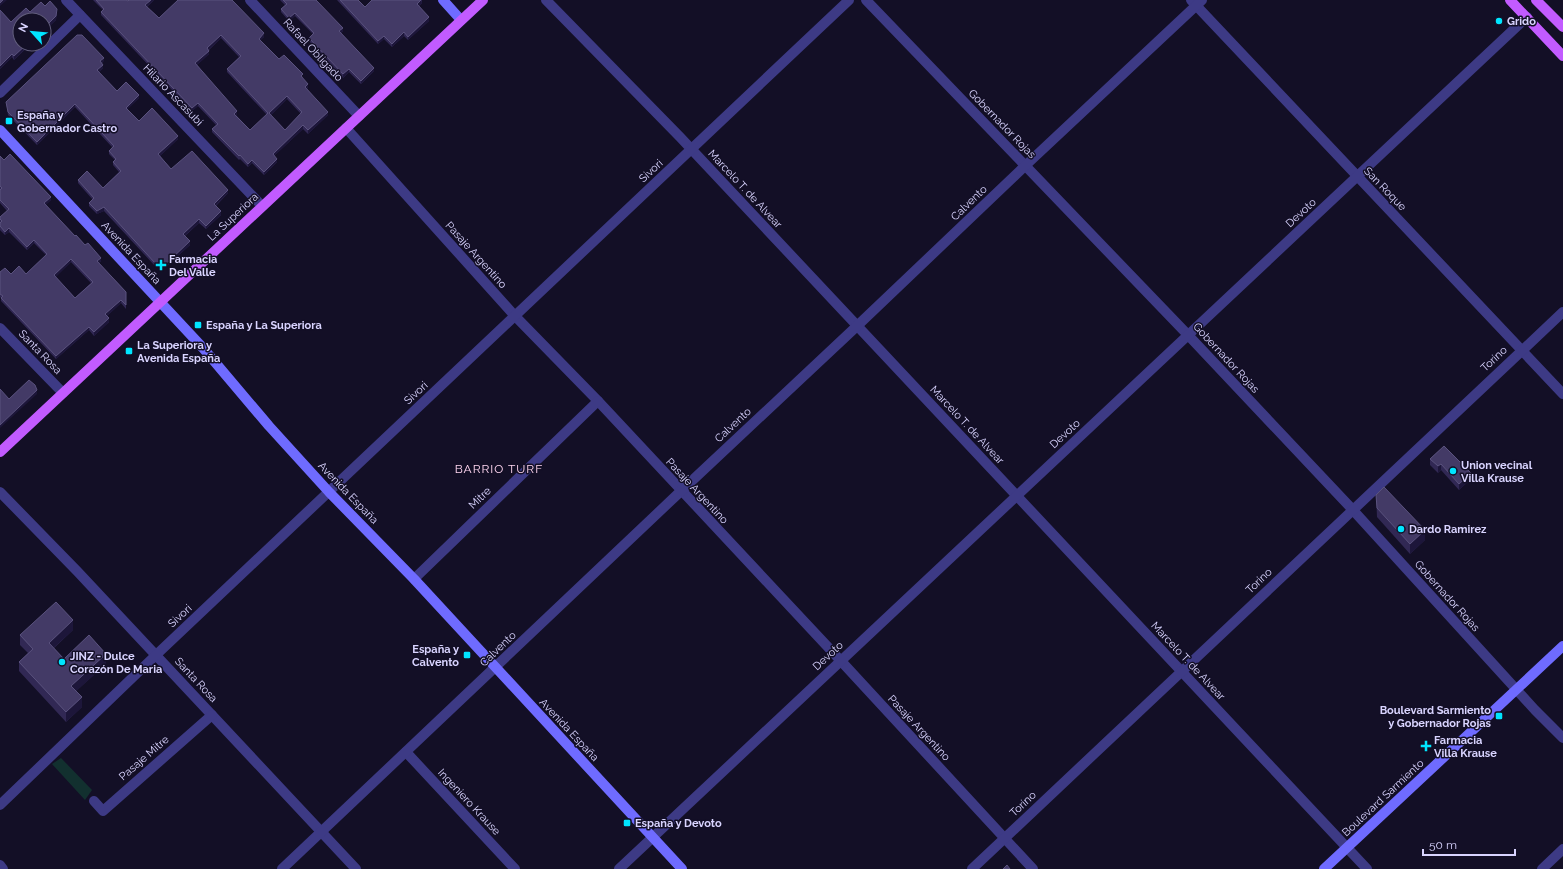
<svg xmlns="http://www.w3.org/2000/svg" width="1563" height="869" font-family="Raleway,sans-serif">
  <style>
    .green { fill: #12302f }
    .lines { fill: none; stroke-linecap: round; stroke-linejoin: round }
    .street { stroke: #3d3a85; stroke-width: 10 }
    .secondary { stroke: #6f6bff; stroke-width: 10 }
    .primary { stroke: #c25bff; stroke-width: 10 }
    .wall { fill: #312854; fill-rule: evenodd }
    .shaded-wall { fill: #1d163a }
    .building { fill: #433a66; stroke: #5a527e; fill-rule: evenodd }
    .poi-dot { fill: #00e5ff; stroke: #130f26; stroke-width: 1.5 }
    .labels { text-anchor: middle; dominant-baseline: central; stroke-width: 3; stroke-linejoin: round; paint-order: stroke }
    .poi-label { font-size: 11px; font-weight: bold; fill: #d9d4ff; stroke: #130f26; text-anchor: start }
    .street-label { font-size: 11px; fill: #d9d4ff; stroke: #130f26 }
    .neighbourhood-label { font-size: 12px; letter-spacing: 1px; fill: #ffd6f0; stroke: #130f26 }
  </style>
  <rect width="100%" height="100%" fill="#130f26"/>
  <polygon class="green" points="61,758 92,790 85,800 52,764"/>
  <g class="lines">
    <g class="street">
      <polyline points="66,0 262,206"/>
      <polyline points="250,0 359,116"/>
      <polyline points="546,0 680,137 1367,869"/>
      <polyline points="866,0 1188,335 1352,509 1535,710 1563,738"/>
      <polyline points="1191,0 1563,394"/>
      <polyline points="0,93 80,15"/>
      <polyline points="346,128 515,316 598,401 841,661 1033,869"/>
      <polyline points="0,328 63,393"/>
      <polyline points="0,492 77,571 356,869"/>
      <polyline points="414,579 598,401"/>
      <polyline points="406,752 515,869"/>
      <polyline points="94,801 103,811 212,715"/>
      <polyline points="0,805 156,655 849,0"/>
      <polyline points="0,865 3,869"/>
      <polyline points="282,869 681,491 857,326 1026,165 1202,0"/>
      <polyline points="619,869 1527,17"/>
      <polyline points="972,869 1563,312"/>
      <polyline points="1542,869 1563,849"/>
    </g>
    <g class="secondary">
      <polyline points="443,0 461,20"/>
      <polyline points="0,130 203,348 269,426 329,492 414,579 682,869"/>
      <polyline points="1324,869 1563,646"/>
    </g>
    <g class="primary">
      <polyline points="1510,0 1563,56"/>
      <polyline points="1536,0 1563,27"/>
      <polyline points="0,452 483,0"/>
    </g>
  </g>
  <g class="wall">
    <path d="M93,0h33l2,1 26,-1 -7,7 12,11 105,19 -4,3 19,19 24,18 -1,1 6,9 -1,2 21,26 -20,19 -5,-5 -29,27 3,6 -13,13 -12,-12 -4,4 -8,-8 -1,1 -27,-28v-3l4,-4 -18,-19 -6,5 -91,-96v-3l2,-2zM221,38l18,19 -12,12v3l40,43 -17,15 -14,-15 1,-1 -40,-49 12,-11v-4zM287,99l14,15 -16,16 -14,-15z"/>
    <polygon points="280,0 316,0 343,31 341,33 374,71 361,84 349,72 343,78 309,41 309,38 313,34 295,16 289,21 281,12 281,9 285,5"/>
    <polygon points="337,0 358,0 365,7 422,0 422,3 419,6 429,21 408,40 404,36 392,47 384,39 378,44"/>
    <polygon points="45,6 57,12 56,20 14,60 12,57 0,69 0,10 11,22 30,12"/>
    <polygon points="104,61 102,63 103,68 99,72 117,91 139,98 127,109 139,121 178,139 160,156 171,169 228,193 216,206 221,215 206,229 199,223 185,236 190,245 167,266 155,266 104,211 97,214 89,206 89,203 93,200 78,183 78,180 103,188 119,172 113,165 113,162 115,160 109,154 109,151 112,147 75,107 37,145 8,115 6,102"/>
    <path d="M0,156l4,4 47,40 -6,5 30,31 26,25 -2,2 27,29v17l-5,-6 -14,13 2,6 -15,14 -5,-6 -33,29 -55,-58v-3l-1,-1v-25l11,2h15l20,-19 -12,-12 -7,7 -18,-18 -4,3 -5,-5v-13l7,-6 -7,-8v-13h1l-1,-1zM71,262l20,21 -16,15 -20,-21z"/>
    <polygon points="1444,446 1471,479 1459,490 1441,470 1438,473 1430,465 1430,459"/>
    <polygon points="1376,495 1425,540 1410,554 1377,517"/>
    <polygon points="73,630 54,648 64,659 106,664 76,691 82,707 66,722 19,671 19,662 28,653 20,645 20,635"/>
  </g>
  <g class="shaded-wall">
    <polygon points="3,0 7,0 0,6 0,3"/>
    <polygon points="151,0 154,0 145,8 145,5"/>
    <polygon points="421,0 422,3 417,7 417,4"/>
    <polygon points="57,9 56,20 44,31 44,28"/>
    <polygon points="295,13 295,16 289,21 289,18"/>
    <polygon points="429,17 429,21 408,40 408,37"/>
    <polygon points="343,28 343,31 339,35 339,31"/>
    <polygon points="404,32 404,36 392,47 392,44"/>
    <polygon points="264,33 264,37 259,42 259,39"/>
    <polygon points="221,35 221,38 207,51 207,48"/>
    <polygon points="384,36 384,39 378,44 378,41"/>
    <polygon points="27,44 30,44 14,60 14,56"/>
    <polygon points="209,51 209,54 195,67 195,63"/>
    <polygon points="12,54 12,57 0,69 0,66"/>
    <polygon points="104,58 104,61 100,64 100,61"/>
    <polygon points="103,65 103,68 97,74 97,70"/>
    <polygon points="374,68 374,71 361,84 361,81"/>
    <polygon points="349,69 349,72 343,78 343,74"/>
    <polygon points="308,84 308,87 305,90 305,87"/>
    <polygon points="139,95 139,98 126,111 126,108"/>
    <polygon points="287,96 287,99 269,117 269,113"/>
    <polygon points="198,103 198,106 192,111 192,108"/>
    <polygon points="75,104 75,107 37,145 37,142"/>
    <polygon points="237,111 237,114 234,117 234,114"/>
    <polygon points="328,112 328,115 308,134 308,130"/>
    <polygon points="303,125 303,129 273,157 273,154"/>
    <polygon points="178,136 178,139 158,158 158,154"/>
    <polygon points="277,159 277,162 264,175 264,172"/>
    <polygon points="252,160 252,163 248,167 248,164"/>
    <polygon points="228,190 228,193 214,207 214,204"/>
    <polygon points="51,197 51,200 44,207 44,203"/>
    <polygon points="104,207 104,211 97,214 97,211"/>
    <polygon points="221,211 221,215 206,229 206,226"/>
    <polygon points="199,219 199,223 183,237 183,234"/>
    <polygon points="9,228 9,232 5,235 5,232"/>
    <polygon points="34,240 34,243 27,250 27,247"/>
    <polygon points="190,241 190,245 167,266 167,263"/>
    <polygon points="101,258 101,261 97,265 97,261"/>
    <polygon points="71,259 71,262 54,279 54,275"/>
    <polygon points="121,300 121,303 105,318 105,314"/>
    <polygon points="109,318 109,322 94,336 94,332"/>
    <polygon points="89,327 89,330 56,359 56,356"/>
    <polygon points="37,390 37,394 0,428 0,425"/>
    <polygon points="1441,464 1441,470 1438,473 1438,466"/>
    <polygon points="1471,473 1471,479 1459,490 1459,484"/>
    <polygon points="1425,530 1425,540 1410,554 1410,544"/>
    <polygon points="73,620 73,630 49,652 49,643"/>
    <polygon points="106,654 106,664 71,696 71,686"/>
    <polygon points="82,697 82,707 66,722 66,712"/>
  </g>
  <g class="building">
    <polygon points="0,0 3,0 0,3"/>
    <path d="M96,0h30l2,1 1,-1h22l-6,5 14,13 19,-18h54l32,33 -5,6 20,20 5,-4 19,19 -2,2 7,8 -3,3 23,25 -20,18 -5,-5 -30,29 4,5 -13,13 -12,-12 -4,4 -8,-9 -1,1 -27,-27 6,-5 -20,-21 -6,5 -91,-96 3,-3zM221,35l20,21 -14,13 41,44 -18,17 -16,-16 3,-3 -42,-48 14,-12 -2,-3zM287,96l15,16 -17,18 -16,-17z"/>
    <polygon points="283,0 316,0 343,28 339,31 374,68 361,81 349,69 343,74 309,38 314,33 295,13 289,18 281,9 287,4"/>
    <polygon points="340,0 358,0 365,7 372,0 421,0 417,4 429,17 408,37 404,32 392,44 384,36 378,41"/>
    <polygon points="50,1 57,9 56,16 44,28 44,20 20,20 20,44 27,44 14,56 12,54 0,66 0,10 11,22 26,8 30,12 41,2 45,6"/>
    <polygon points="77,35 82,35 104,58 100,61 103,65 97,70 117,91 126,82 139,95 126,108 139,121 152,108 178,136 158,154 171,169 192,151 228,190 214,204 221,211 206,226 199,219 183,234 190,241 167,263 155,263 104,207 97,211 89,203 94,198 78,180 87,171 103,188 121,171 113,162 116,159 109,151 114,146 75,104 37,142 8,112 6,102"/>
    <path d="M10,154l41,43 -7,6 31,33 1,-1 9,10 3,-2 13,15 -4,3 29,31v13l-5,-5 -16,14 4,4 -15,14 -5,-5 -33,29 -55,-58 2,-2 -3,-2v-22l5,-4 6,6 8,-8 7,8 21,-20 -13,-14 -7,7 -18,-19 -4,4 -5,-6v-3l2,-2 -2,-2v-2l9,-8 -9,-9v-10l2,-2 -2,-2v-30l4,4zM71,259l22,23 -18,16 -21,-23z"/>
    <polygon points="29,380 35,385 37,390 0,425 0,389 9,399"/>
    <polygon points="1444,446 1471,473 1459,484 1441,464 1438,466 1430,459"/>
    <polygon points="1384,487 1425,530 1410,544 1377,508 1376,495"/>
    <polygon points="56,602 73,620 49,643 64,659 89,635 106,654 71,686 82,697 66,712 19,662 33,649 20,635"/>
    <polygon points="1007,865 1010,869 1003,869"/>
  </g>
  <g class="poi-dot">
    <circle cx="1499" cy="21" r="4"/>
    <rect x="5" y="117" width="8" height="8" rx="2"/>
    <path d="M159 259h4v4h4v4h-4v4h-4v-4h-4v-4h4z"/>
    <rect x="194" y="321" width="8" height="8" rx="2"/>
    <rect x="125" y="347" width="8" height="8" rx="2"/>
    <circle cx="1453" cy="471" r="4"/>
    <circle cx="1401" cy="529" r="4"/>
    <rect x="463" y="651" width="8" height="8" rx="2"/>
    <circle cx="62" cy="662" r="4"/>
    <rect x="1495" y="712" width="8" height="8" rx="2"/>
    <path d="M1424 740h4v4h4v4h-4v4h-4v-4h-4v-4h4z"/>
    <rect x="623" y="819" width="8" height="8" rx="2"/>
  </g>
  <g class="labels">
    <g class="poi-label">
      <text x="1507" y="21">Grido</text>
      <text x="17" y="115">España y<tspan x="17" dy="13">Gobernador Castro</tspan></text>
      <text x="169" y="259">Farmacia<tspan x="169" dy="13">Del Valle</tspan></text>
      <text x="206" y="325">España y La Superiora</text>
      <text x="137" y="345">La Superiora y<tspan x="137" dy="13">Avenida España</tspan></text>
      <text x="1461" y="465">Union vecinal<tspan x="1461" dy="13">Villa Krause</tspan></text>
      <text x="1409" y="529">Dardo Ramirez</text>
      <text x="459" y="649" text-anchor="end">España y<tspan x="459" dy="13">Calvento</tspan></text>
      <text x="70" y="656">JINZ - Dulce<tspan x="70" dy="13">Corazón De Maria</tspan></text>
      <text x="1491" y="710" text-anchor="end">Boulevard Sarmiento<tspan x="1491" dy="13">y Gobernador Rojas</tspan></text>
      <text x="1434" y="740">Farmacia<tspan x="1434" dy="13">Villa Krause</tspan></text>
      <text x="635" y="823">España y Devoto</text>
    </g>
    <g class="street-label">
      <text transform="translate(313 50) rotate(47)">Rafael Obligado</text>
      <text transform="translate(173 95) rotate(46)">Hilario Ascasubi</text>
      <text transform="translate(1002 124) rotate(46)">Gobernador Rojas</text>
      <text transform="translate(651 171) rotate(-43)">Sivori</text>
      <text transform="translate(745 189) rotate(47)">Marcelo T. de Alvear</text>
      <text transform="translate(1385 189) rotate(46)">San Roque</text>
      <text transform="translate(969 203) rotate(-44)">Calvento</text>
      <text transform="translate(1301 213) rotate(-43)">Devoto</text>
      <text transform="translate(233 217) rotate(-43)">La Superiora</text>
      <text transform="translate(131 253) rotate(47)">Avenida España</text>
      <text transform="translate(476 255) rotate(48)">Pasaje Argentino</text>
      <text transform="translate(40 352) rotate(46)">Santa Rosa</text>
      <text transform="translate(1226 358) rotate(47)">Gobernador Rojas</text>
      <text transform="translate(1494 359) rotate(-43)">Torino</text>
      <text transform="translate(416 393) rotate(-43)">Sivori</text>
      <text transform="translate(733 425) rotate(-43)">Calvento</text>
      <text transform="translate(967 425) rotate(47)">Marcelo T. de Alvear</text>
      <text transform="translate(1065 434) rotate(-43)">Devoto</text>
      <text transform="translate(697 491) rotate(47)">Pasaje Argentino</text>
      <text transform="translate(348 493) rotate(46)">Avenida España</text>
      <text transform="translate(480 498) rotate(-44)">Mitre</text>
      <text transform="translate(1259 581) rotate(-44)">Torino</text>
      <text transform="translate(1447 596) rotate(48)">Gobernador Rojas</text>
      <text transform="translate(180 616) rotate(-43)">Sivori</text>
      <text transform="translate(498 649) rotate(-44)">Calvento</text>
      <text transform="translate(828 656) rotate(-43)">Devoto</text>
      <text transform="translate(1188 661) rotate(47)">Marcelo T. de Alvear</text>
      <text transform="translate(196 680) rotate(47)">Santa Rosa</text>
      <text transform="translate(919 728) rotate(47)">Pasaje Argentino</text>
      <text transform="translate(569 730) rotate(47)">Avenida España</text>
      <text transform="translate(144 758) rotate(-41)">Pasaje Mitre</text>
      <text transform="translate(1383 798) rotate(-43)">Boulevard Sarmiento</text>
      <text transform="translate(469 802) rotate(47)">Ingeniero Krause</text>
      <text transform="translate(1023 804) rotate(-43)">Torino</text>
    </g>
    <g class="neighbourhood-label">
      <text x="499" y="469">BARRIO TURF</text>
    </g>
  </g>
  <g transform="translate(32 32) rotate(297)"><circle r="19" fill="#130f26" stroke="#625e7d"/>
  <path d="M0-3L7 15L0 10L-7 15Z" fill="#00e5ff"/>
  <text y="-6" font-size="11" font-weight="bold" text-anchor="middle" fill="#d9d4ff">N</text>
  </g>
  <path d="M1423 849v6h92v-6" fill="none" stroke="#d9d4ff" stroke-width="2"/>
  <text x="1429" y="849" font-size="12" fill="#d9d4ff" stroke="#130f26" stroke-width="3" paint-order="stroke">50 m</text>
</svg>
